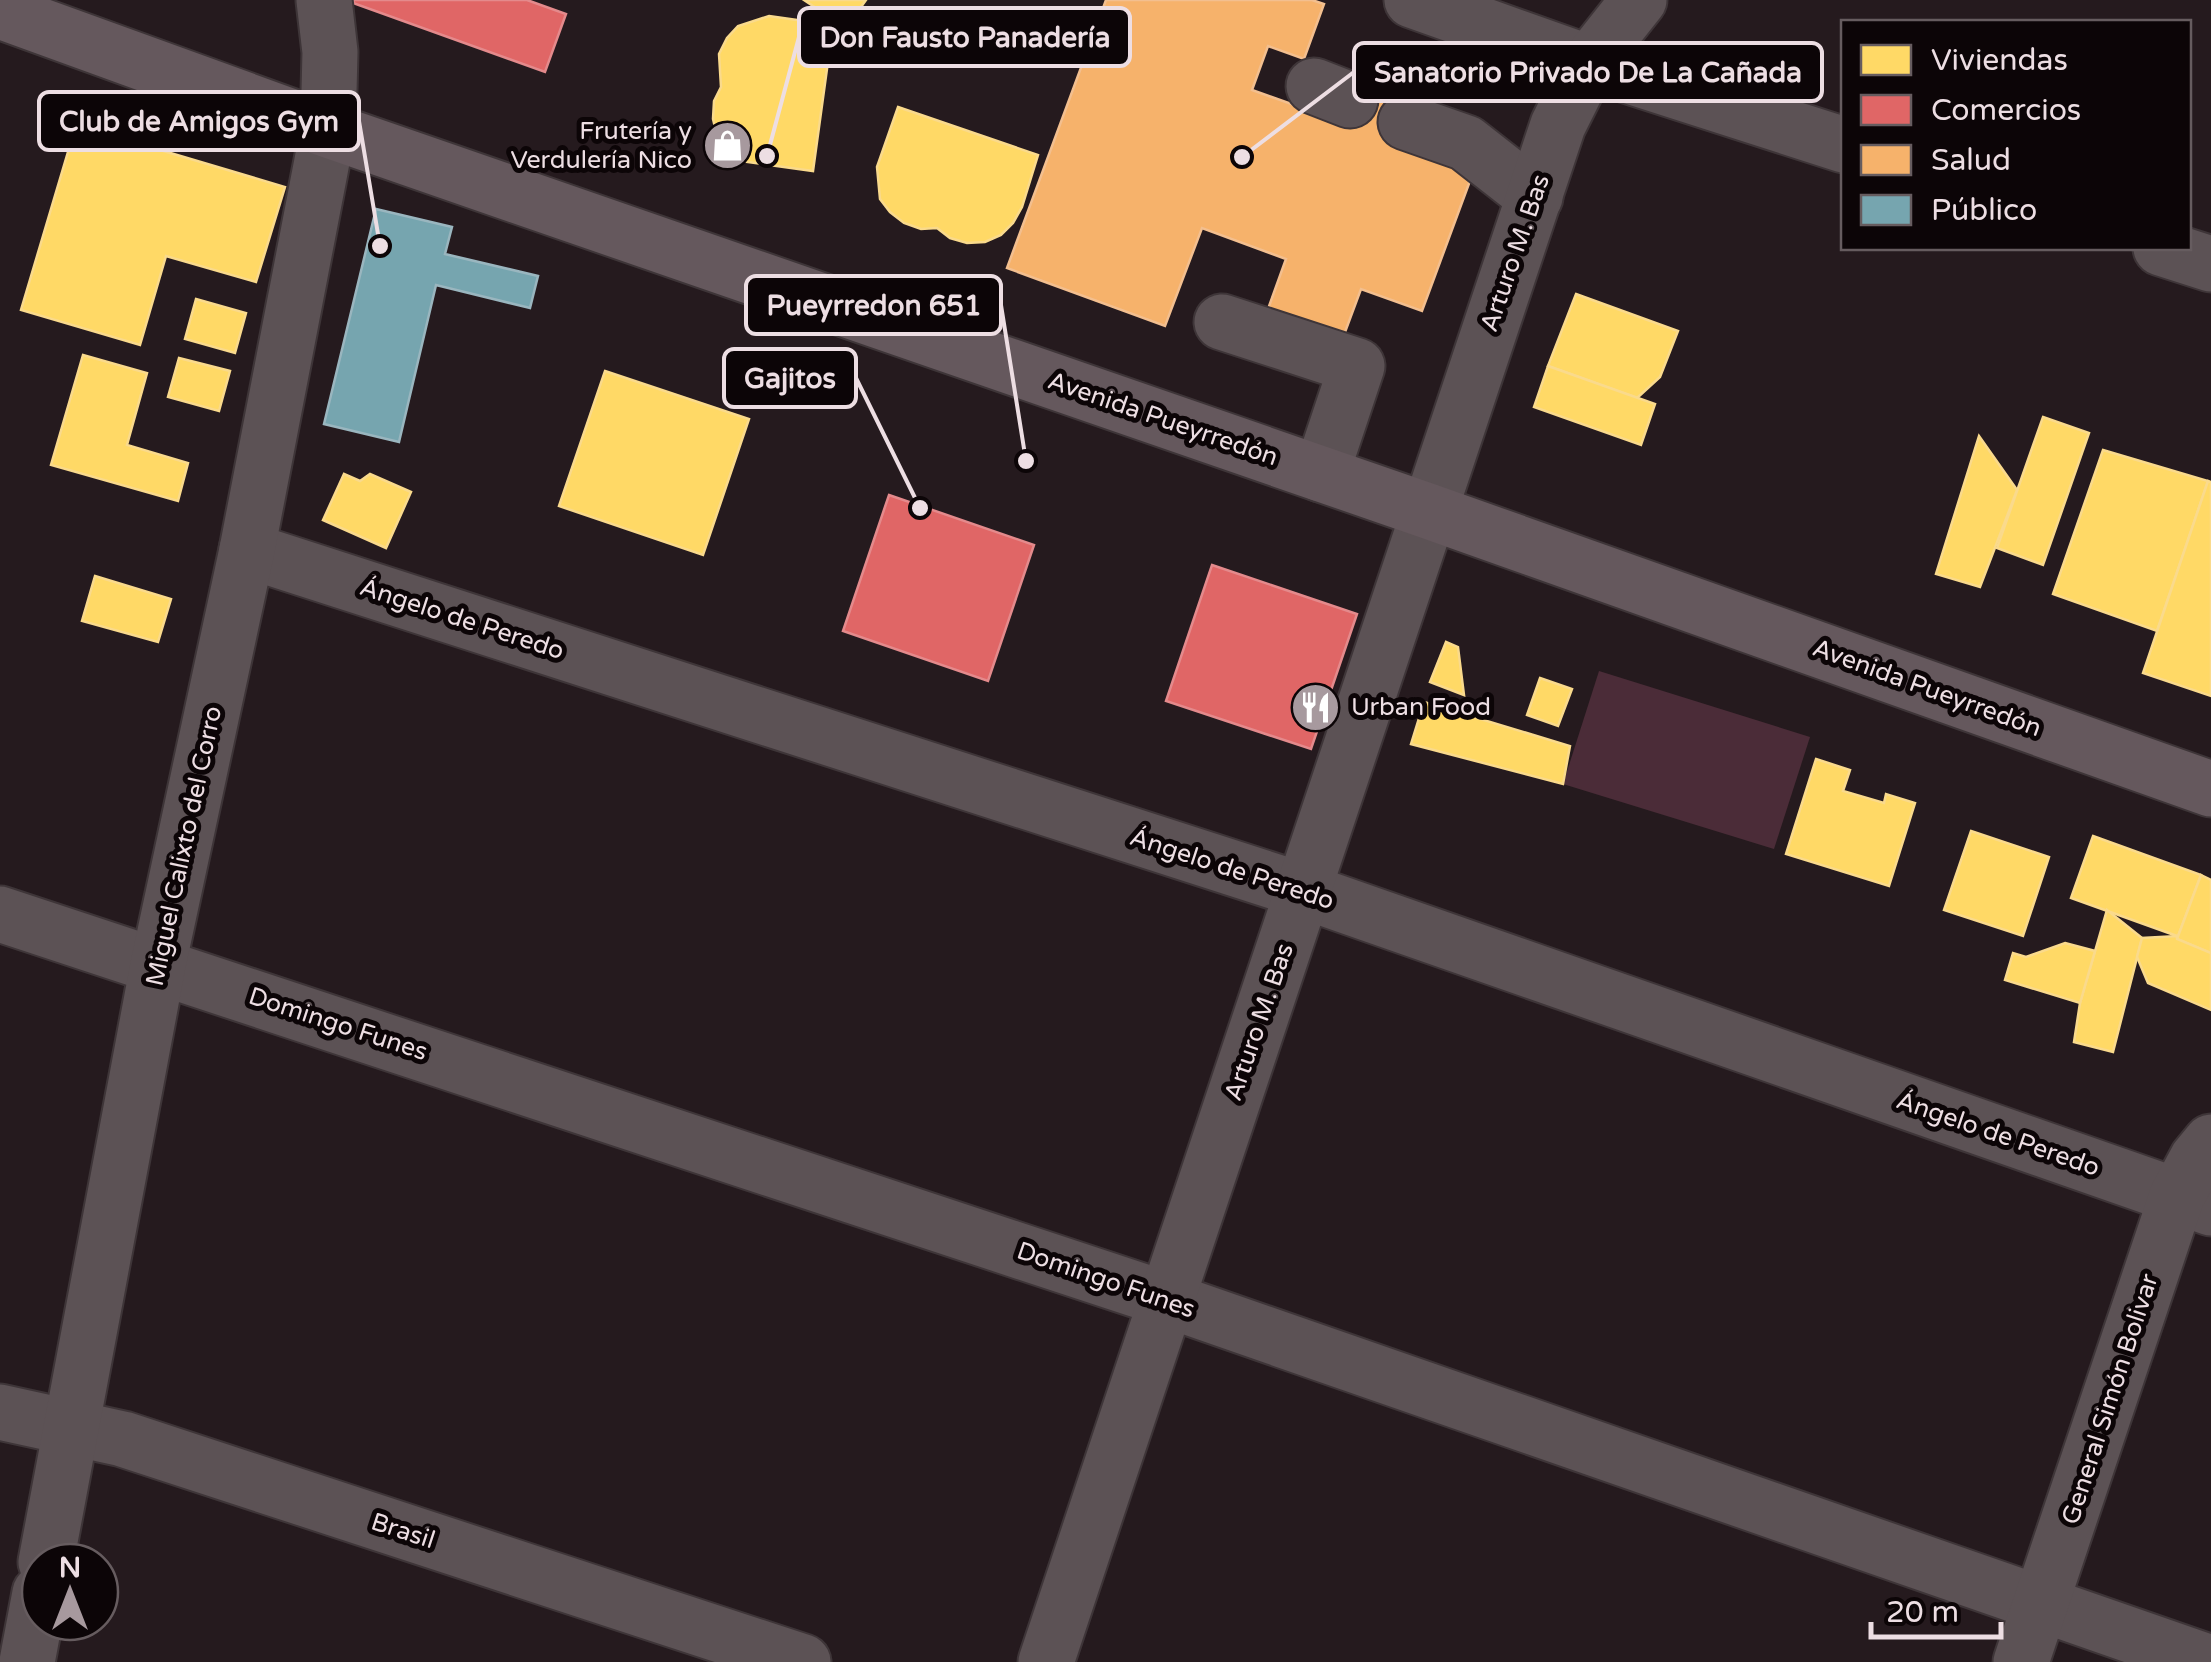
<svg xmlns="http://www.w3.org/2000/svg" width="2211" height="1662" font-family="'Varela Round',sans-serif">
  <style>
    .green { fill: #4b2c38 }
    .homes { fill: #ffd966; stroke: #fada8c; stroke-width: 2.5 }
    .shops { fill: #e06666; stroke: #e48a8c; stroke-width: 2.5 }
    .health { fill: #f6b26b; stroke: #f3bf8f; stroke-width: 2.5 }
    .public { fill: #76a5af; stroke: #9ab6bf; stroke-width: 2.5 }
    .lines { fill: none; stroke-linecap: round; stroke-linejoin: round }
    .minor-casing { stroke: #3e3538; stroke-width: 59 }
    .major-casing { stroke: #3e3538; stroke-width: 59 }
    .minor { stroke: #5c5255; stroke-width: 55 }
    .major { stroke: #65585d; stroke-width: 55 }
    .labels { text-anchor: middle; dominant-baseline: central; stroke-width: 10; stroke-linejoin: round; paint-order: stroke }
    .poi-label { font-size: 25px; fill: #eddee3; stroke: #0c0507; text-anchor: end }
    .street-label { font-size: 25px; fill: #eddee3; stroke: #0c0507 }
    .leader { fill: none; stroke: #eddee3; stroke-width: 4 }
    .callout-dot { fill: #eddee3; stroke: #0c0507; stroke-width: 4 }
    .callout { fill: #0c0507; stroke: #eddee3; stroke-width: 4 }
    .callout-label { font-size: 28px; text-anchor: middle; font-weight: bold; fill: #eddee3 }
  </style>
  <rect width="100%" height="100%" fill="#251a1e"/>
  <polygon class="green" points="1599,671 1810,737 1774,849 1563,784"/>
  <g class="homes">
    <polygon points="804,0 866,0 846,28"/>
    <polygon points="769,16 833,25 813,171 741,161 727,151 717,136 713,119 714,101 721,87 719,54 727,38 738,26"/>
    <polygon points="898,107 1038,155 1022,207 1013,223 1001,235 985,242 967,243 950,238 937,228 921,229 904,223 890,212 880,199 877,167"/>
    <polygon points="76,125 285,187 256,282 166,256 140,345 21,310"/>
    <polygon points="1576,294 1678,331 1660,377 1637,398 1548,366"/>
    <polygon points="196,299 246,313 235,353 185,339"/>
    <polygon points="83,355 147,373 127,445 188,463 178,501 51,465"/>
    <polygon points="179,358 230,371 219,411 168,397"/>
    <polygon points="1548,366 1655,404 1641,445 1534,407"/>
    <polygon points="605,371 749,419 703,555 559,506"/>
    <polygon points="2043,417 2089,433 2043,565 1997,548"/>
    <polygon points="1979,436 2017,490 1980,587 1936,574"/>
    <polygon points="2103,450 2208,481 2157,631 2053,594"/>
    <polygon points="344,474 360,481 370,474 411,492 386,548 323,520"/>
    <polygon points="2208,481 2211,482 2211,696 2143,673"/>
    <polygon points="95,576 171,599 158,642 82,621"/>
    <polygon points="1446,642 1458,647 1464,695 1430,682"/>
    <polygon points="1540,678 1572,689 1558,726 1527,715"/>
    <polygon points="1424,702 1570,746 1563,784 1411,744"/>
    <polygon points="1816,759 1850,770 1843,791 1884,803 1886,794 1915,803 1889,886 1786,854"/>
    <polygon points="1971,831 2049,857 2023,936 1944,910"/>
    <polygon points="2093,836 2201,875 2177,939 2177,936 2071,898"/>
    <polygon points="2201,875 2211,880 2211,953 2177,939"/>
    <polygon points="2107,910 2142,938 2113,1052 2074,1042 2080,1003"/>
    <polygon points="2177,936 2177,939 2211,953 2211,1010 2148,983 2137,957 2142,938"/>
    <polygon points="2065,943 2095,951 2080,1003 2005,980 2013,953 2026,957"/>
  </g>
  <g class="shops">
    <polygon points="354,0 527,0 566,14 545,72 353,3"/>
    <polygon points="889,495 1034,545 988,681 843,631"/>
    <polygon points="1212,565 1357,614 1311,749 1166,701"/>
  </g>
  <polygon class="health" points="1106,0 1312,0 1324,4 1304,59 1268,46 1252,90 1342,122 1356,85 1412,106 1474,170 1422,311 1361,289 1344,335 1268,309 1286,259 1202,228 1165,326 1007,268"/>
  <polygon class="public" points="376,209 452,227 445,254 538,276 530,308 436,285 399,442 324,424"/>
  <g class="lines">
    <defs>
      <g id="minor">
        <polyline points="1412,0 1589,63 1844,145"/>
        <polyline points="1314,86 1350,100"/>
        <polyline points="1406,122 1466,143 1535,197"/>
        <polyline points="2161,248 2211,264"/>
        <polyline points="1222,322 1357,366 1321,474"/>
        <polyline points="247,550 1304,891 2211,1208"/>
        <polyline points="0,914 1165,1299 2208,1662"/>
        <polyline points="0,1412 123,1439 803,1662"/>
        <polyline points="46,1562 158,965 247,550 328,130 330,52 324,0"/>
        <polyline points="27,1662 40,1593"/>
        <polyline points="1046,1662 1558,125 1589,63 1639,0"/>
        <polyline points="2021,1662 2177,1196 2197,1159 2211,1142"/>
      </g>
      <polyline id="major" points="0,11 328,130 1428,511 2211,789"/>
    </defs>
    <use href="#minor" class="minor-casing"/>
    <use href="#major" class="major-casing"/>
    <use href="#minor" class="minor"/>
    <use href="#major" class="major"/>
  </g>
  <defs>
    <symbol id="shop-disc" viewBox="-11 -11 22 22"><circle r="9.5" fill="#a7999e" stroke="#0c0507"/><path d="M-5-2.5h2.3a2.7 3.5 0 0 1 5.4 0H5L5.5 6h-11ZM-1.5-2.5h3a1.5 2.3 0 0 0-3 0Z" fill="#fff"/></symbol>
    <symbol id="restaurant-disc" viewBox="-11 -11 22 22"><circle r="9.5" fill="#a7999e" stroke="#0c0507"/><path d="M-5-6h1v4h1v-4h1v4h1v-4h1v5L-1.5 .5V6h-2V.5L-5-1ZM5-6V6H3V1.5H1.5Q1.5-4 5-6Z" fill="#fff"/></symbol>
  </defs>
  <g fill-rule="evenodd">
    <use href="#shop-disc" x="700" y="118" width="55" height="55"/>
    <use href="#restaurant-disc" x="1288" y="680" width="55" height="55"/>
  </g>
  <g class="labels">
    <g class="poi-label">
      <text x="692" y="131">Frutería y<tspan x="692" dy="29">Verdulería Nico</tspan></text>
      <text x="1351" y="707" text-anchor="start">Urban Food</text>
    </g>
    <g class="street-label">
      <text transform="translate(1515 253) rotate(-71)">Arturo M. Bas</text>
      <text transform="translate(1163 419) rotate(19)">Avenida Pueyrredón</text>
      <text transform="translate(462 619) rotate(18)">Ángelo de Peredo</text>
      <text transform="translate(1927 688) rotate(20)">Avenida Pueyrredón</text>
      <text transform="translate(184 846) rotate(-78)">Miguel Calixto del Corro</text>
      <text transform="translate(1232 869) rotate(18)">Ángelo de Peredo</text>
      <text transform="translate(1259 1022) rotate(-71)">Arturo M. Bas</text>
      <text transform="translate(338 1024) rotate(18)">Domingo Funes</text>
      <text transform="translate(1998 1134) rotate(19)">Ángelo de Peredo</text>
      <text transform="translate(1106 1280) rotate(19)">Domingo Funes</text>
      <text transform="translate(2110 1399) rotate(-72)">General Simón Bolivar</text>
      <text transform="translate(403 1531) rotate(18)">Brasil</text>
    </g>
  </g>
  <path class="leader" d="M767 156L799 37M1242 157L1354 72M380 246L359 121M1026 461L1001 305M920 508L856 378"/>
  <g class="callout-dot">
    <circle cx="767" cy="156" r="10"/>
    <circle cx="1242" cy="157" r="10"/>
    <circle cx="380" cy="246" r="10"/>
    <circle cx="1026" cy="461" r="10"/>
    <circle cx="920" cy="508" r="10"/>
  </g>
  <g class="callout">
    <rect x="799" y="8" width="331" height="58" rx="10"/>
    <rect x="1354" y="43" width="468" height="58" rx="10"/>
    <rect x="39" y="92" width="320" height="58" rx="10"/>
    <rect x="746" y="276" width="255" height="58" rx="10"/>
    <rect x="724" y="349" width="132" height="58" rx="10"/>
  </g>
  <g class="callout-label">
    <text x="965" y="47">Don Fausto Panadería</text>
    <text x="1588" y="82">Sanatorio Privado De La Cañada</text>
    <text x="199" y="131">Club de Amigos Gym</text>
    <text x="874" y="315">Pueyrredon 651</text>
    <text x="790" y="388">Gajitos</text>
  </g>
  <rect x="1841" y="20" width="350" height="230" fill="#0c0507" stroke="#665c5f" stroke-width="2.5"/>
  <rect x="1861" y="45" width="50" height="30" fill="#ffd966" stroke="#665c5f" stroke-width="2.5"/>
  <text x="1931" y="70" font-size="30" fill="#eddee3">Viviendas</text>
  <rect x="1861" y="95" width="50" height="30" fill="#e06666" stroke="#665c5f" stroke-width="2.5"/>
  <text x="1931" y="120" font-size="30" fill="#eddee3">Comercios</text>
  <rect x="1861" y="145" width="50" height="30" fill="#f6b26b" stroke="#665c5f" stroke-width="2.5"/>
  <text x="1931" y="170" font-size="30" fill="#eddee3">Salud</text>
  <rect x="1861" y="195" width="50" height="30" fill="#76a5af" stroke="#665c5f" stroke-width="2.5"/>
  <text x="1931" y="220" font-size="30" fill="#eddee3">Público</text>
  <g transform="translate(70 1592)"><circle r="48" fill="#0c0507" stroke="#665c5f" stroke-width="2.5"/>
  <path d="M0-8L18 38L0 25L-18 38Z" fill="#a7999e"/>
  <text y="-15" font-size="28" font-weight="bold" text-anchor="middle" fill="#eddee3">N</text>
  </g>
  <path d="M1871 1622v15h130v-15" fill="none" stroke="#eddee3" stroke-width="5"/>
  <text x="1886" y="1622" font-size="30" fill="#eddee3" stroke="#0c0507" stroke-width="8" paint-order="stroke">20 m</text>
</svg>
